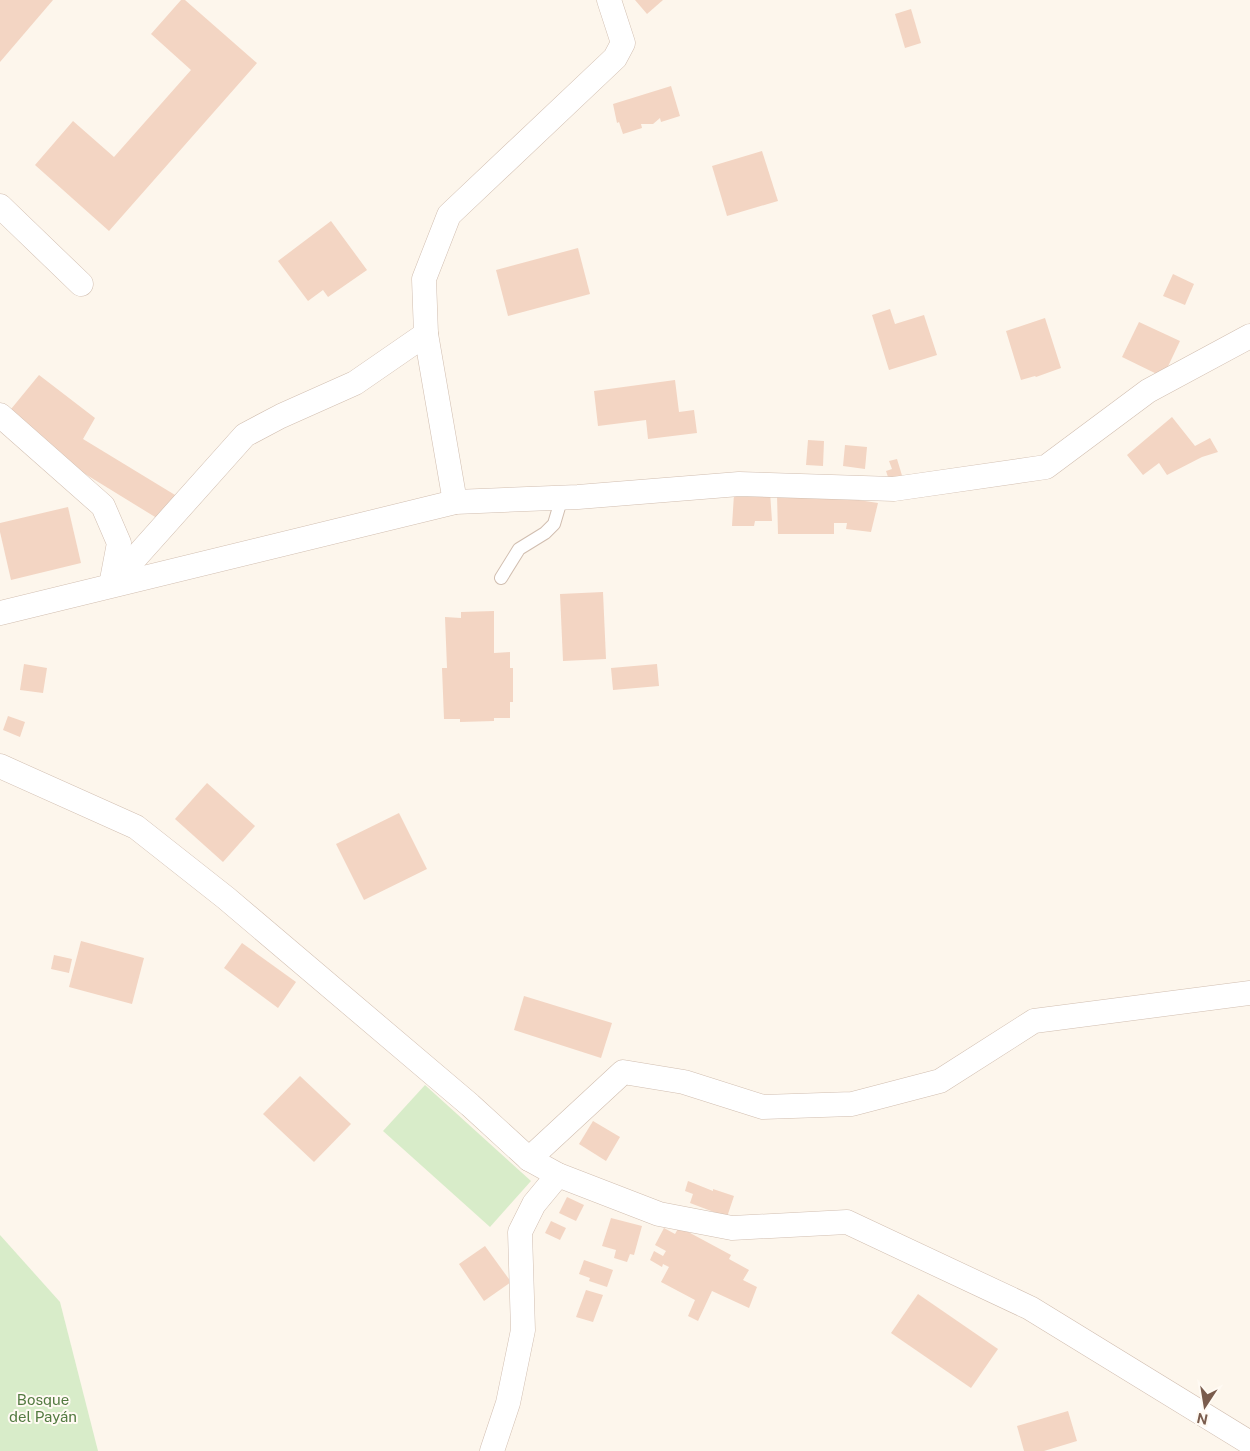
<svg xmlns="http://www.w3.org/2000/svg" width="1250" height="1451" font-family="'Public Sans',sans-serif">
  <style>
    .green { fill: #d8ecc9 }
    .building { fill: #f3d5c3 }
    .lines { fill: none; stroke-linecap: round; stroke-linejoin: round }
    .lane-casing { stroke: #d1beb0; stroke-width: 14 }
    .street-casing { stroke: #d1beb0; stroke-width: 25 }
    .lane { stroke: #fff; stroke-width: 12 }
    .street { stroke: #fff; stroke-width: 24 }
    .labels { text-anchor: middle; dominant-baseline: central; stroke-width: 4; stroke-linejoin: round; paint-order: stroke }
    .park-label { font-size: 15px; fill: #537a41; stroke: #fffaf3 }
  </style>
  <rect width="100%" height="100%" fill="#fdf6ec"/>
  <g class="green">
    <polygon points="425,1085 531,1181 490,1227 383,1131"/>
    <polygon points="0,1235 60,1302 98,1451 0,1451"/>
  </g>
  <g class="building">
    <polygon points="0,0 53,0 0,62"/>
    <polygon points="181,0 185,0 257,63 109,231 35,165 73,121 114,157 191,70 151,34"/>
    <polygon points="635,0 663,0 647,14"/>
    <polygon points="911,9 921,43 905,48 895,14"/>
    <polygon points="671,86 680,116 661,122 660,118 653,124 641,124 642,128 623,134 619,122 617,123 613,104"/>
    <polygon points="762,151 778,201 727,216 712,166"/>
    <polygon points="331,221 367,270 328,297 323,290 308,301 278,261"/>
    <polygon points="578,248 590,294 508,316 496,270"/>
    <polygon points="1173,274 1194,284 1185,305 1163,296"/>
    <polygon points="890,309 895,324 924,315 937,355 889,370 872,315"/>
    <polygon points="1045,318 1061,368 1036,377 1035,376 1021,380 1006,331"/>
    <polygon points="1139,322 1180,341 1163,377 1122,357"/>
    <polygon points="39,375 95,418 83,439 180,498 160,520 38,445 7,414"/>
    <polygon points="675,380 679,412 694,410 697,433 648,439 646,420 598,426 594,391"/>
    <polygon points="1172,417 1195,446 1210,438 1218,452 1202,457 1167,475 1159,463 1143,475 1127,455"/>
    <polygon points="808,440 824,441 823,466 806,465"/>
    <polygon points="845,445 867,447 865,469 843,466"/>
    <polygon points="897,459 904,482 891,486 886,471 892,469 889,461"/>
    <polygon points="770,492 772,521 755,521 754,526 732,526 734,494"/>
    <polygon points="777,495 829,497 829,499 852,499 878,503 871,532 846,529 847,523 834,523 834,534 778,534"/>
    <polygon points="68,507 81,563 11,580 0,532 0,523"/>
    <polygon points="603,592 606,659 563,661 560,594"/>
    <polygon points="494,611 494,653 510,652 510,668 513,668 513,702 510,702 510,718 494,718 494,721 460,722 460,719 444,719 442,668 447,668 445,617 461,618 461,612"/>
    <polygon points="24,664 47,668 43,693 20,690"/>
    <polygon points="657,664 659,686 613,690 611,668"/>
    <polygon points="8,716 25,722 20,737 3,730"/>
    <polygon points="207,783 255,826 223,862 175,819"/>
    <polygon points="399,813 427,869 364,900 336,844"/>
    <polygon points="81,941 144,958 132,1004 69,987"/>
    <polygon points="242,943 296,982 278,1008 224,968"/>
    <polygon points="54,955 72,959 69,973 51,969"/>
    <polygon points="524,996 612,1023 601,1058 514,1030"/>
    <polygon points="300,1076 351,1124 314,1162 263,1114"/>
    <polygon points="593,1121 620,1137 606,1161 579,1144"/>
    <polygon points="688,1181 713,1191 713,1189 734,1196 727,1217 690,1203 693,1194 685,1191"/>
    <polygon points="567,1197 584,1205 576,1221 559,1213"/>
    <polygon points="611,1218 642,1226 634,1255 630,1254 627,1262 614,1258 616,1250 602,1246"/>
    <polygon points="551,1221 566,1228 560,1240 545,1233"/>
    <polygon points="679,1227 731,1255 729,1259 749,1270 743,1280 757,1287 749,1308 712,1291 698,1321 688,1316 695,1300 661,1282 669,1267 663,1264 662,1267 650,1260 654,1251 663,1256 666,1251 655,1245 664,1228 675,1234"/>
    <polygon points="485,1246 511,1282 484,1301 459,1264"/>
    <polygon points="584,1260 613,1270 607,1287 589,1281 590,1278 579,1274"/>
    <polygon points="586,1290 603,1295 593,1322 576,1317"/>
    <polygon points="918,1294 998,1349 971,1388 891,1333"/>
    <polygon points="1068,1411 1077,1441 1044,1451 1024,1451 1017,1426"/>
  </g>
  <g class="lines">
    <defs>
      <polyline id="lane" points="501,578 519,549 545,533 554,524 562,497"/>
      <g id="street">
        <polyline points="0,206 81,284"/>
        <polyline points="426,334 455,502"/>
        <polyline points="0,415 103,506 119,543 111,585"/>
        <polyline points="111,585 245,435 281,416 355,383 426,334 424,279 449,215 615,58 623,43 609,0"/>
        <polyline points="0,613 455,502 578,497 739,484 894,489 1046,467 1148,391 1250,336"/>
        <polyline points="0,766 136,827 226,898 470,1105 529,1159 558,1175 659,1214 732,1228 847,1222 1030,1308 1250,1443"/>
        <polyline points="529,1159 623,1072 684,1082 763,1107 852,1104 940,1081 1034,1021 1250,993"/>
        <polyline points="492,1451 508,1403 523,1330 520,1232 534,1204 558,1175"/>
      </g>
    </defs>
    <use href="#lane" class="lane-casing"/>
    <use href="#street" class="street-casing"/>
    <use href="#lane" class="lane"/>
    <use href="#street" class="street"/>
  </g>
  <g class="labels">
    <g class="park-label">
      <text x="43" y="1399">Bosque<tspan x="43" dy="17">del Payán</tspan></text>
    </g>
  </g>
  <g transform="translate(1205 1406) rotate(192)" stroke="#fffaf3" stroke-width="4" paint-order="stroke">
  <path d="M0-4L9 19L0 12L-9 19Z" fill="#7a5c4d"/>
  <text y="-8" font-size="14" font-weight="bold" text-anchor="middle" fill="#7a5c4d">N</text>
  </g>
</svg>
